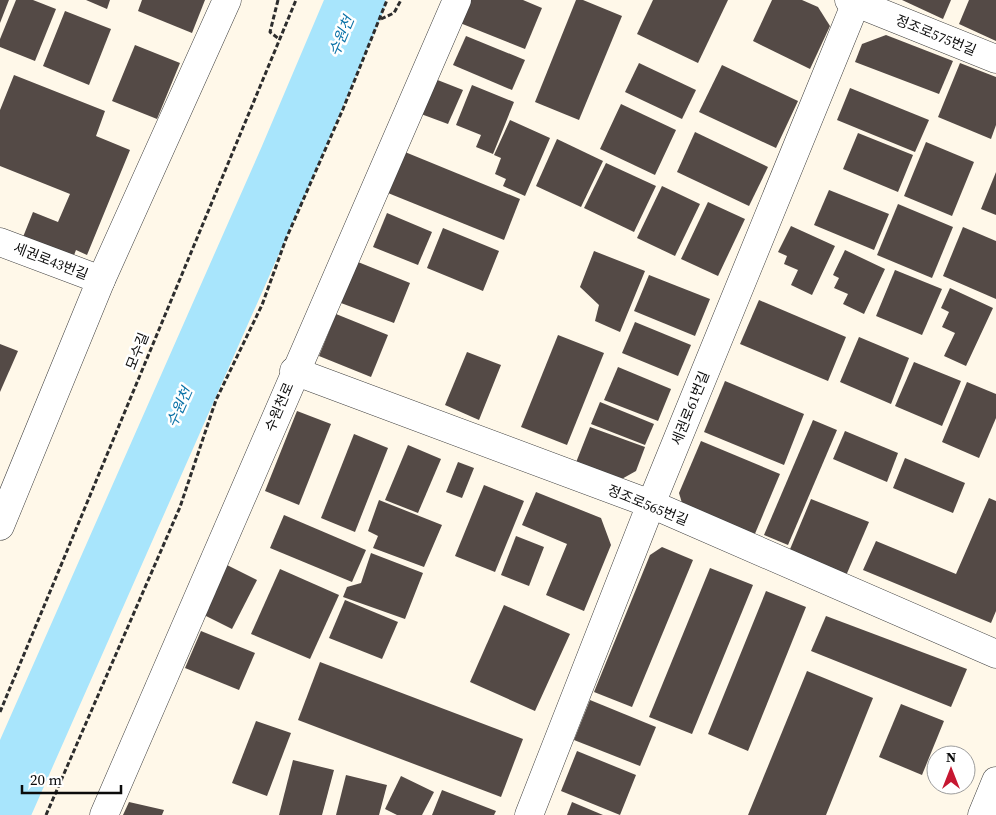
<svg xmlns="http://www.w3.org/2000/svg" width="996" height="815" font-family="'Source Serif 4','Noto Sans KR',serif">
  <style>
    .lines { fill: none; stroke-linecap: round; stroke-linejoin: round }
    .river { stroke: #a8e5fc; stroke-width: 59 }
    .building { fill: #544a46 }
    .minor-casing { stroke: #3e3e3e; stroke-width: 29 }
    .path { stroke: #2d2d2d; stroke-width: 3; stroke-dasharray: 5 2.5; stroke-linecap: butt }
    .minor { stroke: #fff; stroke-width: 28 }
    .labels { text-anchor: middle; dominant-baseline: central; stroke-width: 5; stroke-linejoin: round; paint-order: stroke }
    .street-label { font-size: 14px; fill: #0b0b0b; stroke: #fff }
    .water-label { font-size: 15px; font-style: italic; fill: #0a72a7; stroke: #fff }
  </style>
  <rect width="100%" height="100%" fill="#fff8e9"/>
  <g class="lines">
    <polyline class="river" points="0,813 289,158 356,0"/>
  </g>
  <g class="building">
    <polygon points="0,0 9,0 0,23"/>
    <polygon points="16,0 33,0 56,9 35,61 0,47 0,39"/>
    <polygon points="86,0 110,0 107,9"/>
    <polygon points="142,0 205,0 192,33 138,11"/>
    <polygon points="469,0 523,0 542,8 525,49 460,23"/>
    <polygon points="576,0 583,0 622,16 579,120 535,102"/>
    <polygon points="653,0 728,0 698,63 637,34"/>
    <polygon points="772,0 802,0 818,7 830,26 810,69 753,41"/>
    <polygon points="902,0 951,0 943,19"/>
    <polygon points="969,0 996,0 996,41 959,24"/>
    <polygon points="65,11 111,29 89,85 43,66"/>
    <polygon points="886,35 953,61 939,94 855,62 862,44"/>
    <polygon points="466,36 525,60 512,90 453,65"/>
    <polygon points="135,45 180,63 157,119 112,101"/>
    <polygon points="639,63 696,90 682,119 625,92"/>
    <polygon points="960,63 996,77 996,125 991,139 938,117"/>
    <polygon points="722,65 798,101 776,148 699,112"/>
    <polygon points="14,75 105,111 96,136 130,150 87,255 76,250 71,263 21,242 33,212 58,222 70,194 0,166 0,110"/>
    <polygon points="435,79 463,90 448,124 421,114"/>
    <polygon points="472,85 514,102 493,154 476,147 481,135 456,125"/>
    <polygon points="850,88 929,120 915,152 837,120"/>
    <polygon points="621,104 676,130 655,175 600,149"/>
    <polygon points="510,120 550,138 525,196 503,186 506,179 495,174 501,158 494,155"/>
    <polygon points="695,132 768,167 749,206 677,172"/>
    <polygon points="858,133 913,155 898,192 843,169"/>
    <polygon points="557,139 603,161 581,207 536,186"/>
    <polygon points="926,142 974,162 952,216 904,196"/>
    <polygon points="405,152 520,199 504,240 388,193"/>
    <polygon points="606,163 656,186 634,232 584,208"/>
    <polygon points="996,172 996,215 981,209"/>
    <polygon points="662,186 700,204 675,256 637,238"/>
    <polygon points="829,190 889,214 874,250 814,225"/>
    <polygon points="708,202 745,219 718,276 681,259"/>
    <polygon points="898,204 953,227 932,278 877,255"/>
    <polygon points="387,213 432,232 418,265 373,247"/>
    <polygon points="791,226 835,246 812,295 791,285 798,270 784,264 787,256 778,252"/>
    <polygon points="963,227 996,241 996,299 943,276"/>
    <polygon points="443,228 499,251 483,291 427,268"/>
    <polygon points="845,250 885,269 864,314 843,304 848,294 834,288 839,278 833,275"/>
    <polygon points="594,251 645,271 620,332 595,321 599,305 580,287"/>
    <polygon points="358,262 410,283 394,323 341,303"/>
    <polygon points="895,270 942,289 922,335 876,316"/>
    <polygon points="649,275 710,299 695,336 634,311"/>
    <polygon points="950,288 993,308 966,366 944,356 955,333 942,327 949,312 941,308"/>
    <polygon points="759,300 846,337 828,381 740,344"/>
    <polygon points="336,314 388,335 371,377 319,356"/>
    <polygon points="635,322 691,345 678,376 622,353"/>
    <polygon points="558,335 604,353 567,445 521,427"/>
    <polygon points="859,337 909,358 891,404 840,382"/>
    <polygon points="0,344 18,351 0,392"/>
    <polygon points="467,352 501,365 479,420 445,405"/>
    <polygon points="914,362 961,381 942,426 895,406"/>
    <polygon points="618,367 671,389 658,421 604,400"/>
    <polygon points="725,381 804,414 784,465 704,432"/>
    <polygon points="967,382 996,394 996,418 979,458 942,442"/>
    <polygon points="600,402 654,424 645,445 591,424"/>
    <polygon points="297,411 331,424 299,505 265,491"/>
    <polygon points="813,420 837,430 788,545 764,535"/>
    <polygon points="590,427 645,447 636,471 611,485 573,470"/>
    <polygon points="845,431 898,453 887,482 833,459"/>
    <polygon points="354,434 388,448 355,532 321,518"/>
    <polygon points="701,441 780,474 754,536 684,510 679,493"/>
    <polygon points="408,445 441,459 418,513 385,500"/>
    <polygon points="905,458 965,483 953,513 893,488"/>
    <polygon points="458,462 474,468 462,498 446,492"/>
    <polygon points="484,485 524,501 495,572 455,556"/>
    <polygon points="536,492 601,518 611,545 584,611 546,595 567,544 522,525"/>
    <polygon points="989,498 996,501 996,611 991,623 863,570 876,541 956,574"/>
    <polygon points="811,499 869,522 845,578 788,554"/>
    <polygon points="379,500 442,525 424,567 373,548 378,536 368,531"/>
    <polygon points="284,515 366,550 352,582 270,548"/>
    <polygon points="516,536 544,547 529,586 501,575"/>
    <polygon points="662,547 693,560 632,707 594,692 650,555"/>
    <polygon points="371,553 423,573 405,619 343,597 347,587 361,583"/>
    <polygon points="225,564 257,580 232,629 200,613"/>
    <polygon points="710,568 753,585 692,734 649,717"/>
    <polygon points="280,569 339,595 310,659 251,634"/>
    <polygon points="766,591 806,607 748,751 708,734"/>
    <polygon points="345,600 398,622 382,659 329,638"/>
    <polygon points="504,605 570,634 535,711 470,682"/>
    <polygon points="826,616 967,669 951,707 811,651"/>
    <polygon points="201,631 255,653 239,690 185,668"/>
    <polygon points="320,662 523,739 501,797 298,720"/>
    <polygon points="807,671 873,698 826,815 748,815"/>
    <polygon points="590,700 656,727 640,766 574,740"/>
    <polygon points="901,704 944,721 922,775 879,757"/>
    <polygon points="256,721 291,733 267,796 232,783"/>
    <polygon points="577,751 636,775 620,815 561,791"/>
    <polygon points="293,760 334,770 322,815 279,815"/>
    <polygon points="346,775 387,785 379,815 336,815"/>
    <polygon points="401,776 434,792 422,815 397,815 385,809"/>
    <polygon points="442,790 496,811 494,815 432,815"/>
    <polygon points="129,802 164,810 162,815 123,815"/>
    <polygon points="572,802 603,815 567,815"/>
  </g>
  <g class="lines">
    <defs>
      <g id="minor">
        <polyline points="849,0 996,59"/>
        <polyline points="0,242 101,280"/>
        <polyline points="294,371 651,504 996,654"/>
        <polyline points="0,526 101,280 227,0"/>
        <polyline points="104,815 457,0"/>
        <polyline points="529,815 651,504 857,0"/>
        <polyline points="982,815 996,781"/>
      </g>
    </defs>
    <use href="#minor" class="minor-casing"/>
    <g class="path">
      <polyline points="278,0 270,32 279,39"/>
      <polyline points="381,19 394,13 401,0"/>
      <polyline points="0,712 296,0"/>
      <polyline points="46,815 180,507 216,400 262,305 286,239 343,109 387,0"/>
    </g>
    <use href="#minor" class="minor"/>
  </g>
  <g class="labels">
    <g class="street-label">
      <text transform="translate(936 35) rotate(22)">정조로575번길</text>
      <text transform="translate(51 261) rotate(21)">세권로43번길</text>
      <text transform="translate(137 351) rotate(-68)">모수길</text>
      <text transform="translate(279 407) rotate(-67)">수원천로</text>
      <text transform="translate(690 408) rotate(-68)">세권로61번길</text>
      <text transform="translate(648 505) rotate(22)">정조로565번길</text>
    </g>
    <g class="water-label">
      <text transform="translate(341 36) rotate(-67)">수원천</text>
      <text transform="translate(179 407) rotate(-66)">수원천</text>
    </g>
  </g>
  <g transform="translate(951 770)"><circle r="24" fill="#ffffff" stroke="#9d9d9d"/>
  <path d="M0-4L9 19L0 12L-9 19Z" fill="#c61731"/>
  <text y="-8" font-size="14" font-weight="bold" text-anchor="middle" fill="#0b0b0b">N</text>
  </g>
  <path d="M22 785v8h99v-8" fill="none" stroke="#0b0b0b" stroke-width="2.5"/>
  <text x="30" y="785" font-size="15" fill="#0b0b0b" stroke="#ffffff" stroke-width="4" paint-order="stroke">20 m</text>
</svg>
